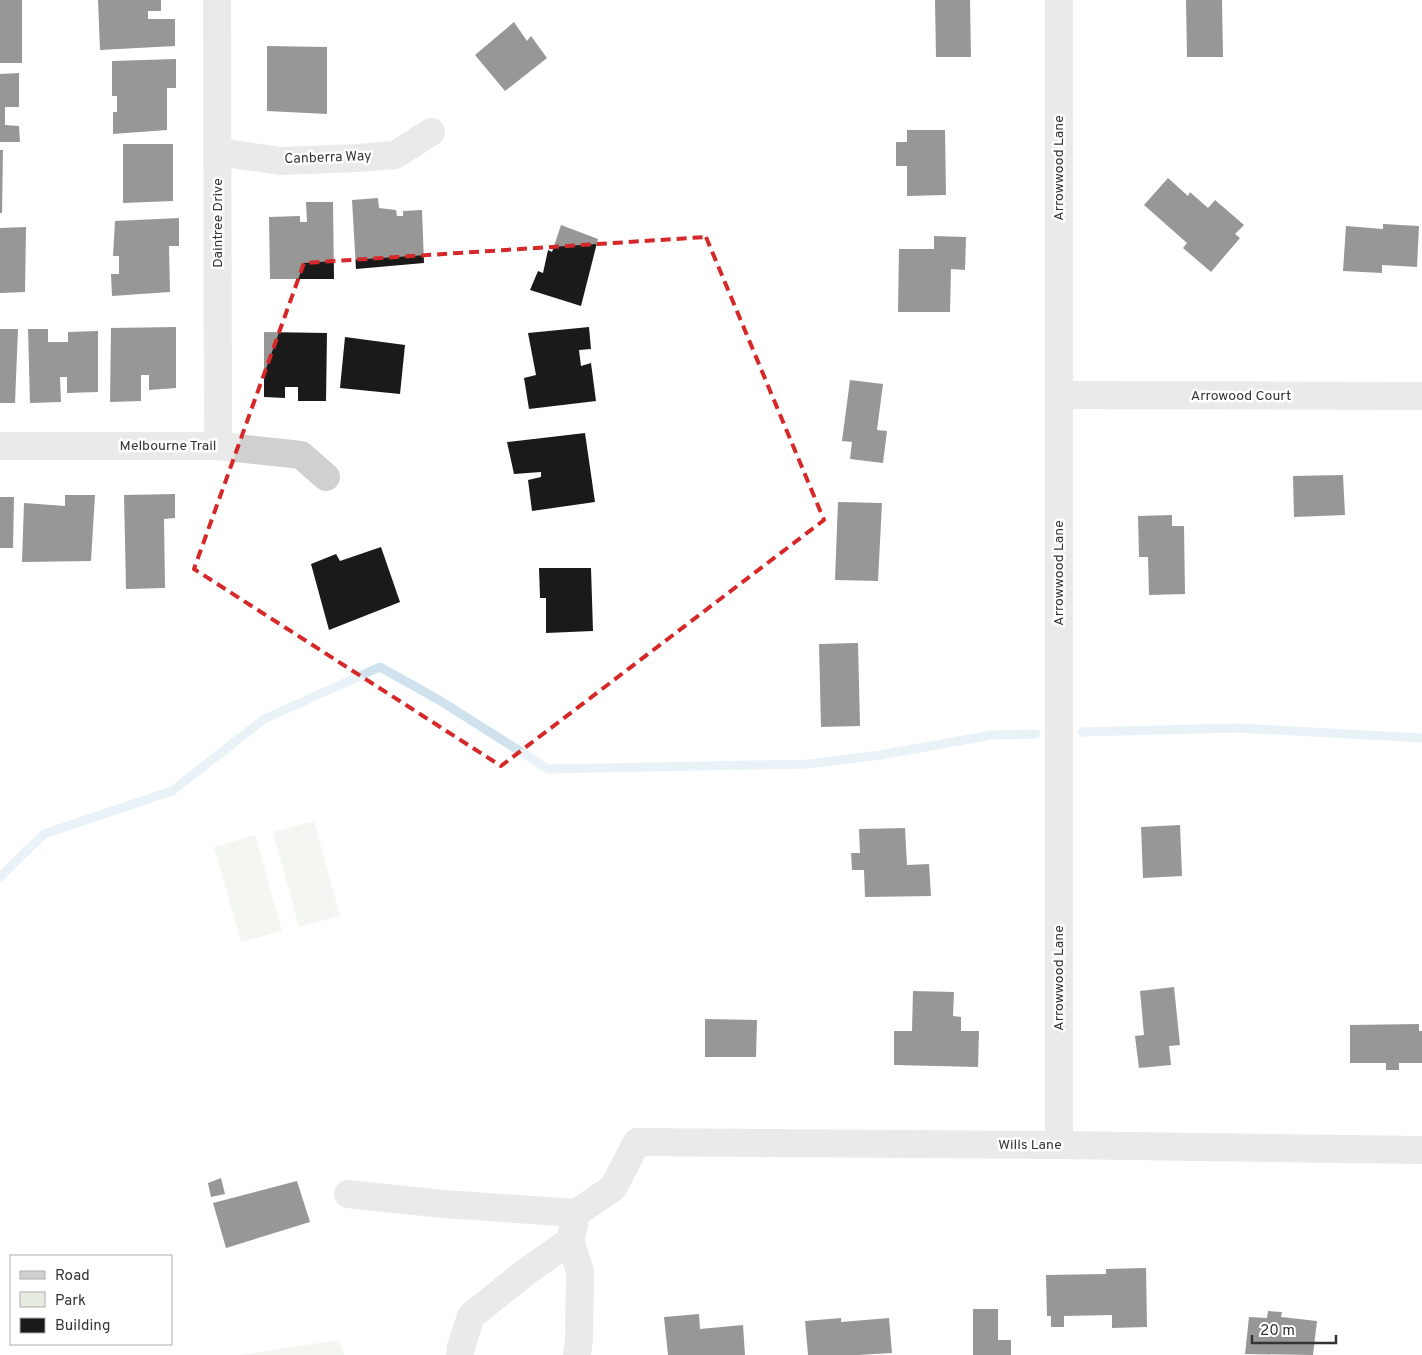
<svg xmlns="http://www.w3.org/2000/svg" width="1422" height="1355" font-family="Overpass,sans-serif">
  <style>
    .green { fill: #e6ecdf }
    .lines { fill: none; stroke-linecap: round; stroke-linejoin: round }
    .stream { stroke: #cfe2ee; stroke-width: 9 }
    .building { fill: #1a1a1a }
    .minor { stroke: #d0d0d0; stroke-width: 28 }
    .marked { fill: none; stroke: #d62828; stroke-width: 4; stroke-dasharray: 10 6; stroke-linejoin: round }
    .labels { text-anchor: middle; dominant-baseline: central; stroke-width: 5; stroke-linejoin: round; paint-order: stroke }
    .street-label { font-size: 14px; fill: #333; stroke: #fff }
  </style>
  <rect width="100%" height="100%" fill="#fff"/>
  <g class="green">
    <polygon points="314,821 340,916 299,927 273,832"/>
    <polygon points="255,835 282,931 241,942 214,847"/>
    <polygon points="339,1340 344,1355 239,1355"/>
  </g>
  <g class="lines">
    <g class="stream">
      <polyline points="1082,732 1237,728 1422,738"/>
      <polyline points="0,877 44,834 172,791 264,719 380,667 439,700 548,769 809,764 880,755 992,735 1036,734"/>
    </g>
  </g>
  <g class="building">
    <rect x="0" y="0" width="22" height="63"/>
    <polygon points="98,0 161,0 161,11 148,11 148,19 175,19 175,46 100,50"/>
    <polygon points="935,0 970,0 971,57 936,57"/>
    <polygon points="1186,0 1222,0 1223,57 1187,57"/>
    <polygon points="514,22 527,41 531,36 547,58 505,91 475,55"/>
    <polygon points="267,46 327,47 327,114 267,111"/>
    <polygon points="176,59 176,88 167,88 167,130 113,134 113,112 117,112 117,96 112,96 112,61"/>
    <polygon points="19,73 19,107 5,107 5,125 19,126 20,142 0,142 0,74"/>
    <polygon points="907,130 945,130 946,195 907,196 907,166 896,166 896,142 907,142"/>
    <polygon points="123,144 173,144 173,201 123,203"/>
    <polygon points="0,150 3,150 2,213 0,213"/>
    <polygon points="1168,178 1188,196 1190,192 1208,208 1215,200 1244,225 1235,234 1240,238 1211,272 1183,248 1187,243 1144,205"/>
    <polygon points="378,198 379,208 396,210 397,216 403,216 403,211 422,210 424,263 356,269 352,200"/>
    <polygon points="306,202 333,202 334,279 270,279 269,217 300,216 300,222 307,222"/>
    <polygon points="179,218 179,246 169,246 170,292 112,296 111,274 119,274 119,256 113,256 115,221"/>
    <polygon points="1383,224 1419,226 1417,267 1382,265 1382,273 1343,271 1346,226 1383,229"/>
    <polygon points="561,225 598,239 581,306 530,290 538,271 543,273 548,250 552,252"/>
    <polygon points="26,227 25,292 0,293 0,228"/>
    <polygon points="934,236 966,237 965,270 951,269 950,312 898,312 899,249 934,249"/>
    <polygon points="176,327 176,388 149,390 149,375 141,375 141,401 110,402 111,328"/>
    <polygon points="589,327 591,349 579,350 581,366 591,363 596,401 529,409 524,378 536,375 528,333"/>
    <polygon points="0,329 18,329 15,403 0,403"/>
    <polygon points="28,329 48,329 48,342 68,342 68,332 98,331 98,392 67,393 67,377 60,377 61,402 30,403"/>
    <polygon points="264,332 327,333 326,401 298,401 298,387 285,387 285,398 264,397"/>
    <polygon points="345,337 405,345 400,394 340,388"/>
    <polygon points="850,380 883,384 877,430 887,431 883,463 850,459 852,442 842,441"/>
    <polygon points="585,433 595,502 532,511 528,480 541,477 541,472 514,474 507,442"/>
    <polygon points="1343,475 1345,515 1294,517 1293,476"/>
    <polygon points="175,494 175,518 164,519 165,588 126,589 124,495"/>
    <polygon points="65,495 95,495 91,561 22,562 24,503 65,506"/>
    <polygon points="0,497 14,497 13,548 0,548"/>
    <polygon points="838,502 882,503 878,581 835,580"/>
    <polygon points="1172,515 1172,526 1184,526 1185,594 1149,595 1148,557 1139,557 1138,516"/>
    <polygon points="381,547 400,602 329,630 311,564 336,554 340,561"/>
    <polygon points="539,568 591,568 593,631 546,633 546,598 540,598"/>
    <polygon points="858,643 860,726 821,727 819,644"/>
    <polygon points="1180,825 1182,876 1143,878 1141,827"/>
    <polygon points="905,828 907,865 929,864 931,896 865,897 864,870 852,870 851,853 860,853 859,829"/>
    <polygon points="1174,987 1180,1045 1169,1046 1171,1065 1139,1068 1135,1036 1144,1035 1140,991"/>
    <polygon points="913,991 954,992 953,1016 961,1017 961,1031 979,1031 978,1067 894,1065 894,1031 912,1031"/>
    <polygon points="705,1019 757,1020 756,1057 705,1057"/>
    <polygon points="1419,1024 1419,1031 1422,1031 1422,1063 1399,1063 1399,1070 1386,1070 1386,1063 1350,1063 1350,1025"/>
    <polygon points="221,1178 225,1194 211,1197 208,1183"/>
    <polygon points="297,1181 310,1222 226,1248 213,1203"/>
    <polygon points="1146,1268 1147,1327 1112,1328 1112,1315 1064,1316 1064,1327 1051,1327 1051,1316 1047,1316 1046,1275 1106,1274 1106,1269"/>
    <polygon points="973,1309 998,1309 998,1340 1011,1340 1011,1355 973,1355"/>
    <polygon points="1268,1311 1282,1312 1281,1317 1317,1321 1313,1355 1245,1354 1249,1317 1267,1318"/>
    <polygon points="699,1314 700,1329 743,1325 745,1355 668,1355 664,1317"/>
    <polygon points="841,1318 841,1322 889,1318 892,1353 858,1355 808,1355 805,1321"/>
  </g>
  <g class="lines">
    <g class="minor">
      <polyline points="217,0 218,446"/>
      <polyline points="1059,0 1059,1145"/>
      <polyline points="218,152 280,161 358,158 395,155 431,132"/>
      <polyline points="1059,395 1422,396"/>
      <polyline points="0,446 218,446 301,455 326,477"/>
      <polyline points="348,1194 443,1204 576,1213 613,1188 637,1142 1059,1145 1422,1150"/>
      <polyline points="574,1224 570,1241 580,1271 579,1339 577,1355"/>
      <polyline points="460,1355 461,1347 471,1316 527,1271 570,1241"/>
    </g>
  </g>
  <path d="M0 0H1422V1355H0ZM706,237l118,283 -323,246 -307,-197 110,-306z" fill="#fff" fill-opacity=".55" fill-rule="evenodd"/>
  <path class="marked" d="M706,237l118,283 -323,246 -307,-197 110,-306z"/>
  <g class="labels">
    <g class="street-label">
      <text transform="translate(328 158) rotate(-2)">Canberra Way</text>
      <text transform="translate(1059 168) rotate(-90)">Arrowwood Lane</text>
      <text transform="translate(218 223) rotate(-90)">Daintree Drive</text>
      <text x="1241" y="396">Arrowood Court</text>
      <text x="168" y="446">Melbourne Trail</text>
      <text transform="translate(1059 573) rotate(-90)">Arrowwood Lane</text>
      <text transform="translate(1059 978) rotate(-90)">Arrowwood Lane</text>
      <text x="1030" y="1145">Wills Lane</text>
    </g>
  </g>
  <rect x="10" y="1255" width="162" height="90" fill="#ffffff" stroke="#adadad"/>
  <rect x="20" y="1271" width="25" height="8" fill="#d0d0d0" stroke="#adadad"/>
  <text x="55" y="1280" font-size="15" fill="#333333">Road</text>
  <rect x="20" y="1292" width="25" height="15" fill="#e6ecdf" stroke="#adadad"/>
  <text x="55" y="1305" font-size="15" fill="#333333">Park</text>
  <rect x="20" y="1318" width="25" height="15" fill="#1a1a1a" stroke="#adadad"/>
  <text x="55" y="1330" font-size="15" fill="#333333">Building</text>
  <path d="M1252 1335v8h84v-8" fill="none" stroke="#333333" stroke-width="2.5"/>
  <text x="1260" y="1335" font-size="15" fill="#333333" stroke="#ffffff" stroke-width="4" paint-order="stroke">20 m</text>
</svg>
